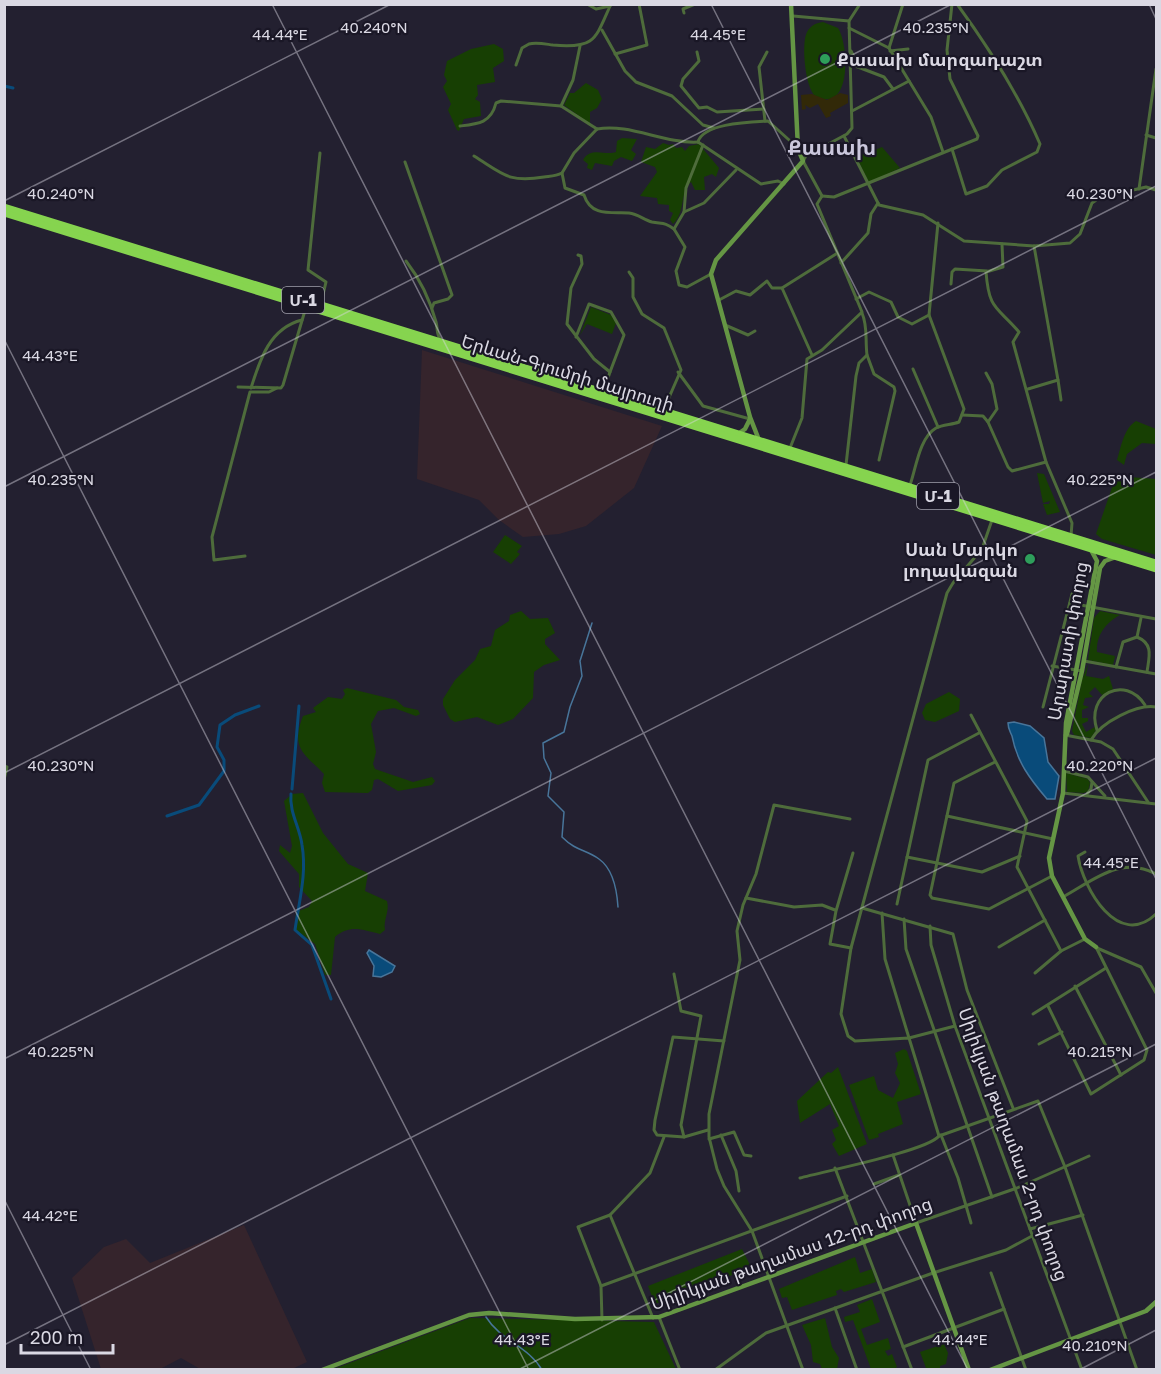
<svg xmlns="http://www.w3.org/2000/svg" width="1161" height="1374" font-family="'Golos Text','Noto Sans Armenian',sans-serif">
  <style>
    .industrial { fill: #35242c }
    .green { fill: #173f03 }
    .sand { fill: #322908 }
    .water { fill: #094b7a; stroke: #48759a; stroke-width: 1.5 }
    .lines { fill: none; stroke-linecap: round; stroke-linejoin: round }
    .stream { stroke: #48759a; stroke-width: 1.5 }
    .canal { stroke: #094b7a; stroke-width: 3 }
    .street { stroke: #4e6c3b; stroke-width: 3 }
    .secondary { stroke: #659644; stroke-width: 4.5 }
    .highway { stroke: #86d44f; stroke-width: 7 }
    .ticks { fill: none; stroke: #dad8e3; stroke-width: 1.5; stroke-opacity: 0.45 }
    .leisure-dot { fill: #2e9e5b; stroke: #1a1726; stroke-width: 2 }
    .labels { text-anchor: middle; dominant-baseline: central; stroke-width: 4.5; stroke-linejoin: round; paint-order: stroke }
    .shield { fill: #1a1726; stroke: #a09eaa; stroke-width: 1.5 }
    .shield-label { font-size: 16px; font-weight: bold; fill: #dad8e3 }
    .poi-label { font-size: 18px; font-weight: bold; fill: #dad8e3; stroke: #1a1726; text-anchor: start }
    .street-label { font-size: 18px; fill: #dad8e3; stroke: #1a1726 }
    .quarter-label { font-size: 21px; font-weight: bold; fill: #cac7dc; stroke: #1a1726 }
    .ticks-label { font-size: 15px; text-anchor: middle; fill: #dad8e3; stroke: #1a1726; stroke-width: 4.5; stroke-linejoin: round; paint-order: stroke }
  </style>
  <rect width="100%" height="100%" fill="#232030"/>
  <g class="industrial">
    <polygon points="422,350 662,426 634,488 586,526 559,534 523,537 499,520 479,500 417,479"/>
    <polygon points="244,1225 307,1362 292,1369 202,1370 181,1358 160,1369 101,1369 72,1278 104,1247 126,1239 150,1263"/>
  </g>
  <g class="green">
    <path d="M823,22l15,6c11,17 14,87 -23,68 -10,-9 -14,-53 -8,-64 4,-7 9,-9 16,-10z"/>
    <polygon points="494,44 503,49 504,61 493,68 495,82 477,85 478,95 475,99 480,102 481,116 464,119 459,131 457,130 448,110 451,104 443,87 447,81 444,75 447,61 471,49"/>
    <polygon points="586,83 598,90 602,99 597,108 590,112 590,124 564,105 570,93 574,93"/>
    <path d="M622,138l15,1 -6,11 5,4 -4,7 -11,-4 -7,4 -2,5 -17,-3 -3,7 -5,-2 1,-4 -5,-4c8,-14 22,-4 33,-8l1,-11z"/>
    <path d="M663,143l6,2 4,-1 3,4 6,-1 3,4 4,-5 10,-2 20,24 -3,9 -4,-3 -8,3 1,13h-10l-4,-8c-12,12 -5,30 -18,42l-3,-4 3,-7 -4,-2v-6l-11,-1 -1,-6 -17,-2 17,-24 -2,-5 -14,-5 5,-15 9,2z"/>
    <polygon points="867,147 870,152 882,147 900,168 869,183 855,154"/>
    <polygon points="591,307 611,315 616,323 612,334 587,324 580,335"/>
    <path d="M1136,421l20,8v15l-14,-1 -15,11 -3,11 -7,-5c4,-13 7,-32 19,-39z"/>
    <polygon points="1037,473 1044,474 1060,512 1047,515 1043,504 1049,504 1050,501 1043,503"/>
    <polygon points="1116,476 1156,479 1156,555 1102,539 1096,534"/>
    <polygon points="505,535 522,546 517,552 520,554 511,564 493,552"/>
    <polygon points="521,611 530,619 548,618 555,633 545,639 545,644 560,660 544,665 534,672 533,698 513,719 498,725 477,717 455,722 450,719 443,705 443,699 455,680 475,660 480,649 491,646 495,630 509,621 510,615"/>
    <path d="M1100,611l20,4c-15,8 -24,21 -23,37l18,4 -2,9 -25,-5 6,-42z"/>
    <polygon points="1088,664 1086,676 1103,679 1109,676 1113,689 1102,695 1095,687 1089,693 1093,697 1085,698 1083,705 1089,707 1082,710 1082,718 1088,718 1088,721 1082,724 1086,732 1095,727 1096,730 1091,738 1074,735 1072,731 1082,680"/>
    <path d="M347,688l49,12 8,7 14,3 2,4 -4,2 -22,-8 -16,3 -7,13 5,28 -3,12 2,5 38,13 19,-5 3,4 -3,4 -34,6 -20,-12 -4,1 -2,10 -4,3 -43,-1 -3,-9 2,-9c-19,-20 -34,-25 -21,-58l13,-4 -3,-4 15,-11 14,2 3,-5 -2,-4z"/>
    <polygon points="949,692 960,699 959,711 935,722 925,720 922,713 926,704"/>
    <polygon points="1066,773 1088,779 1090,783 1088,791 1084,793 1067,792"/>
    <path d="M303,793l20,40 25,31 20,9 -3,18 22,10c3,11 -4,18 -2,29l-5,4c-17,-4 -30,-10 -45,3l-4,38h-6l-10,-31 -20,-15 1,-17 13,-5 3,-6 -13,-14v-13l-20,-23 1,-6 10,8 2,-7 -8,-45 8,-7z"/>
    <polygon points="904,1049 907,1051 921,1094 897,1102 903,1124 878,1134 879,1137 869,1140 849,1085 874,1076 878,1090 893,1098 900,1083 895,1073 898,1064 895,1053"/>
    <polygon points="838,1067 867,1144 839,1156 832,1144 836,1140 832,1130 839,1126 830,1104 800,1123 797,1101 828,1072 831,1073"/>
    <polygon points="742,1249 750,1265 714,1285 655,1304 648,1286"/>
    <polygon points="855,1257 860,1273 872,1269 876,1282 844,1292 841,1289 836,1291 837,1295 792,1310 787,1297 782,1298 779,1289"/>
    <polygon points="872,1299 880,1322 861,1329 867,1345 888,1338 891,1349 885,1351 888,1356 892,1354 897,1367 894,1369 871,1369 853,1320 845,1322 844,1317 860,1312 857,1305"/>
    <polygon points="470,1318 654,1322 676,1369 331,1370"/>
    <polygon points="825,1318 832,1347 839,1358 837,1369 822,1369 820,1364 813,1362 811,1345 802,1325"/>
    <polygon points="944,1344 948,1353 946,1364 940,1366 940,1369 926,1368 920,1352"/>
  </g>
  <polygon class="sand" points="840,93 848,95 848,103 830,113 831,116 826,118 818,104 810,108 805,105 806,109 802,110 801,95 812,94 827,100"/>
  <g class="water">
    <path d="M1014,722l16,4 14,12 4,24 11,14 -4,23h-8c-17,-20 -30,-37 -35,-63 -2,-5 -4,-7 -4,-13z"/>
    <polygon points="369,950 395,966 392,972 381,977 373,976 374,966 367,953"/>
  </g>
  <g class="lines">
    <g class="stream">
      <path d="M592,623l-12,38 2,15 -12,31 -6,25 -21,11 1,15 7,15 -3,23 16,16 -2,25c15,15 24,12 37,22 14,10 18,32 19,48"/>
      <path d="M486,1317c15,24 42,29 56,53"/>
    </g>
    <g class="canal">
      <polyline points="4,86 13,88"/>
      <polyline points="292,789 299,706"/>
      <path d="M291,794c-2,18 9,34 11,51 5,29 -3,56 -7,85l17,15 19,54"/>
      <polyline points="167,816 199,805 224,771 224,760 217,747 220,725 235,715 259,706"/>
    </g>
    <g class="street">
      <polyline points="587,4 596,9 610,6"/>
      <polyline points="684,13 683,9 695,4"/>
      <polyline points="793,16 849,21"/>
      <polyline points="849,28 889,48"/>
      <polyline points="602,30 625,71 636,82 672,96 703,125 714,128"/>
      <polyline points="580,46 573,80 561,106 597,129"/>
      <polyline points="889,48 931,117 943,152"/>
      <polyline points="889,48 903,4"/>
      <polyline points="851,51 858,66"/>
      <polyline points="890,51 908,49"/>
      <polyline points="697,52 699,61 683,79 681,86 699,108 707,107 717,112 764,109"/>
      <polyline points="615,54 647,45 639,4"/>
      <polyline points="850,64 884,77 893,89"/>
      <path d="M516,65l6,-17 7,-4c7,-2 16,0 24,1 43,4 42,-6 58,-41"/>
      <polyline points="852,111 909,81"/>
      <polyline points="765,121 759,67 767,52"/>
      <path d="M460,126c18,-2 31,-3 36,-23l5,-2 60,5"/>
      <path d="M597,129l-23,24 -12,20 3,15 19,7c7,22 27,17 45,18 9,1 15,7 23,9 10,2 13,0 22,7"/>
      <path d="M597,129c33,-6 67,15 101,13"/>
      <polyline points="1146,135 1156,138"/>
      <polyline points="844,136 879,205 923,215 964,241 1034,246 1070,243 1080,234 1092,203 1099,198 1146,187 1156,190"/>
      <path d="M698,142c5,-19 53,-20 70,-21l30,27"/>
      <polyline points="698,142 761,184 778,181 784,184"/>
      <path d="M952,149l14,45 21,-8 15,-16 35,-18 3,-8c-21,-49 -51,-96 -83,-140"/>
      <polyline points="320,153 308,270 326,282 321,303"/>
      <path d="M474,156c29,18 34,27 70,21 7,-1 12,-1 18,-4"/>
      <polyline points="405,162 452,295 448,299 434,303 432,308"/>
      <polyline points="1139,189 1156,69"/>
      <polyline points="822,196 834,197 977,139 978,136 950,79 947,50 952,4"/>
      <polyline points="822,196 803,161 806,156 847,134 852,128 849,21 860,4"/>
      <polyline points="684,212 686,188 703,145"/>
      <path d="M1002,244l1,23 -17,5c3,39 11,34 33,60l-6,10 33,120 26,61 -1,13"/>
      <polyline points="578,255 581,256 582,264 571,288 567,324 594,359 610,372 604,390"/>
      <path d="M406,261c14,18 24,39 30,61 2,7 0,13 5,18"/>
      <polyline points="841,263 868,233 871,214 878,203"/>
      <polyline points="629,272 633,278 633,297 642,314 664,328 681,370 664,409"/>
      <polyline points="711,274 687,287 679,285 676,271 685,247 674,229 684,212 704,203 736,170"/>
      <polyline points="951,284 952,272 955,269 987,271"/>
      <polyline points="782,288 812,355"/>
      <polyline points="856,299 869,292 891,302 898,317 912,324 929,315"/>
      <polyline points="719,300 736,291 750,295 767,281 772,288 782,288 836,254"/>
      <polyline points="725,325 748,335 755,331"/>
      <polyline points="576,337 589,304 611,312 624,335 610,372"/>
      <polyline points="867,355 874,374 894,387 895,391 879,460"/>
      <polyline points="913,369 938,427"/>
      <polyline points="678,372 703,406 750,419"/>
      <polyline points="986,373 992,384 997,409 988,422 1008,467 1012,471 1046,462"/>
      <polyline points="1058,380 1061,400"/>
      <polyline points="238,387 281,388 283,385 306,307"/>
      <path d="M251,388c9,-29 19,-60 51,-68"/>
      <polyline points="1028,389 1058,380 1034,246"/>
      <polyline points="962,415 983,416 988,422"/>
      <polyline points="790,448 802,418 807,359 822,350 862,312 817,204 822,196"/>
      <path d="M846,465l10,-89 3,-13 8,-8c-2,-16 1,-28 -5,-42"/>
      <path d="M910,485c6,-16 9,-47 26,-57 7,-4 16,-3 23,-6l5,-13 -35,-94 9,-92"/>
      <polyline points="245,556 214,560 212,537 250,392 269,392 277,388"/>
      <polyline points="1070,603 1156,619"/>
      <polyline points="1137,637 1141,618"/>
      <polyline points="1084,661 1156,674"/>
      <polyline points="1052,666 1082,671"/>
      <path d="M1116,667l7,-25 14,-5c17,7 12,20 10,35"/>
      <polyline points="1043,707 1072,594 1085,581"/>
      <polyline points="971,715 1027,821 1017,867 1061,951"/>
      <path d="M1097,730c-12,-36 28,-56 48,-25"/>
      <polyline points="1065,735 1101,742 1113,749 1148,802"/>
      <path d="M1091,740c10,-18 46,-36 65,-33"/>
      <polyline points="995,762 954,783 930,895 932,898 989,909 1052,876"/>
      <polyline points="4,766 7,767 4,780"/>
      <polyline points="1064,771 1088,777 1105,796"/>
      <polyline points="1063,793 1156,804"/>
      <polyline points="1087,794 1091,789 1092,782"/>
      <polyline points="947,816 1053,839"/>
      <path d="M1085,852l-7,4c5,32 40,94 78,58"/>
      <polyline points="907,857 982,872 1020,856"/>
      <path d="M1063,897c31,-17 58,-42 93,-23"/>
      <polyline points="746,898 794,907 822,905 835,910"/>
      <polyline points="897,904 928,760 979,733"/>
      <polyline points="862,908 953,934 967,990 1013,1108"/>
      <polyline points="882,913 885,959 909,1038 955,1026"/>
      <polyline points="904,919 906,949 992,1197"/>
      <polyline points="930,926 931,945 955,1026 1082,1370"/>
      <polyline points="999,947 1045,920"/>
      <polyline points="851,948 830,944 836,911 853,853"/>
      <polyline points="1097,948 1141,967 1156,993"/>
      <polyline points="1035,973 1061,951 1085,939"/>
      <polyline points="674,974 681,1011 701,1016 681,1125 684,1137"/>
      <polyline points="1075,986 1121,1075"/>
      <polyline points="1048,1006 1091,1094 1144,1060 1147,1050 1096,947"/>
      <polyline points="1033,1014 1106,968"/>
      <polyline points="1039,1044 1062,1032"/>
      <polyline points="708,1130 684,1137 657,1135 654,1130 655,1120 673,1037 724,1041"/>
      <polyline points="721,1135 736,1171 739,1191"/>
      <polyline points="941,1135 958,1178 971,1223"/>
      <polyline points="939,1136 1038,1101 1065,1167 1137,1370"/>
      <polyline points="709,1139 734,1132 744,1155 751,1156"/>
      <polyline points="893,1155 916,1223 1017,1188 1089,1156"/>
      <polyline points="835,1168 912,1370"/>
      <path d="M800,1178c25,-7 127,-27 139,-42l-30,-98 -54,3 -7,-5 -7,-22 10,-66 96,-355 6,-10 29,-34 10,-29"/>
      <polyline points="874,1184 899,1175"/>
      <polyline points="610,1215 653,1318"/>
      <polyline points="1030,1229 1083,1215"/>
      <polyline points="991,1273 1026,1370"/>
      <polyline points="601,1286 847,1196"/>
      <polyline points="835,1308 857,1370"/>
      <polyline points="659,1317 680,1370"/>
      <polyline points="602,1320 601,1286 578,1227 610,1215 650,1173 664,1137"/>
      <polyline points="903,1347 1004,1309"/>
      <polyline points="715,1370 766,1333 933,1273 1006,1250 1032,1236"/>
      <polyline points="803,1370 752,1231 724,1186 717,1169 709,1137 709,1114 740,960 737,931 743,905 756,874 774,805 850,819"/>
    </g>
    <g class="secondary">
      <polyline points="738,434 745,429 750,419"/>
      <polyline points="759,440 750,417 711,274 716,260 803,161 798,149 791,4"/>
      <polyline points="1091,550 1097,561 1066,723 1063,793 1049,858 1052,876 1085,939 1096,947"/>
      <polyline points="1067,734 1082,671 1100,568 1105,561 1116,557"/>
      <polyline points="322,1370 469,1315 489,1313 575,1319 659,1317 916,1223 969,1370"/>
      <polyline points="990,1370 1146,1311 1156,1302"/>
    </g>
    <g class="highway">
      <polyline points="4,207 1156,563"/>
      <polyline points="4,213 1156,569"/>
    </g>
  </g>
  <path class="ticks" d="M272,4l696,1366M711,4l445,875M1149,4l7,15M4,201l387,-197M4,339l525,1031M4,487l948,-483M4,773l1152,-587M4,1059l1152,-587M4,1199l87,171M4,1345l1152,-587M518,1370l638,-326M1079,1370l77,-40"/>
  <g class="leisure-dot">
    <circle cx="825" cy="59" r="6"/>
    <circle cx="1030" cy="559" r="6"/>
  </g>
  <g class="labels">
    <g class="shield">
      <rect x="282" y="287" width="42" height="26" rx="4.5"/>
      <rect x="917" y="483" width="42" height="26" rx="4.5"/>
    </g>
    <g class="shield-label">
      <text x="303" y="300">Մ-1</text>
      <text x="938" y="496">Մ-1</text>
    </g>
    <g class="poi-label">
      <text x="837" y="59">Քասախ մարզադաշտ</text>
      <text x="1018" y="549" text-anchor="end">Սան Մարկո<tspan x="1018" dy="21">լողավազան</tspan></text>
    </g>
    <g class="street-label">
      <text transform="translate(568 372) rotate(17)">Երևան-Գյումրի մայրուղի</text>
      <text transform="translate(1067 641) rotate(-80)">Արարատի փողոց</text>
      <text transform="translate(1014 1144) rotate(70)">Սիլիկյան թաղամաս 2-րդ փողոց</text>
      <text transform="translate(791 1253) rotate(-20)">Սիլիկյան թաղամաս 12-րդ փողոց</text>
    </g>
    <g class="quarter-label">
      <text x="832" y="147">Քասախ</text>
    </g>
  </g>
  <g class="ticks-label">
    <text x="374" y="33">40.240°N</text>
    <text x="936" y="33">40.235°N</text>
    <text x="280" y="40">44.44°E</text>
    <text x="718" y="40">44.45°E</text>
    <text x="61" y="199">40.240°N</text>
    <text x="1100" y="199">40.230°N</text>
    <text x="50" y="361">44.43°E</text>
    <text x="61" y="485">40.235°N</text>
    <text x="1100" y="485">40.225°N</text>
    <text x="61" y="771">40.230°N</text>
    <text x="1100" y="771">40.220°N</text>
    <text x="1111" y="868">44.45°E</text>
    <text x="61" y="1057">40.225°N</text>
    <text x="1100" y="1057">40.215°N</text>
    <text x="50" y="1221">44.42°E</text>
    <text x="522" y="1345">44.43°E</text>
    <text x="960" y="1345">44.44°E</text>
    <text x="1095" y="1351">40.210°N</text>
  </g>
  <rect width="1161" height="1374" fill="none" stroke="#dad8e3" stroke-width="12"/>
  <path d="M21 1344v9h92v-9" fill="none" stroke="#dad8e3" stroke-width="3"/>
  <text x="30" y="1344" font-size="18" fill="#dad8e3" stroke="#1a1726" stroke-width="4.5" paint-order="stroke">200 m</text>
</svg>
